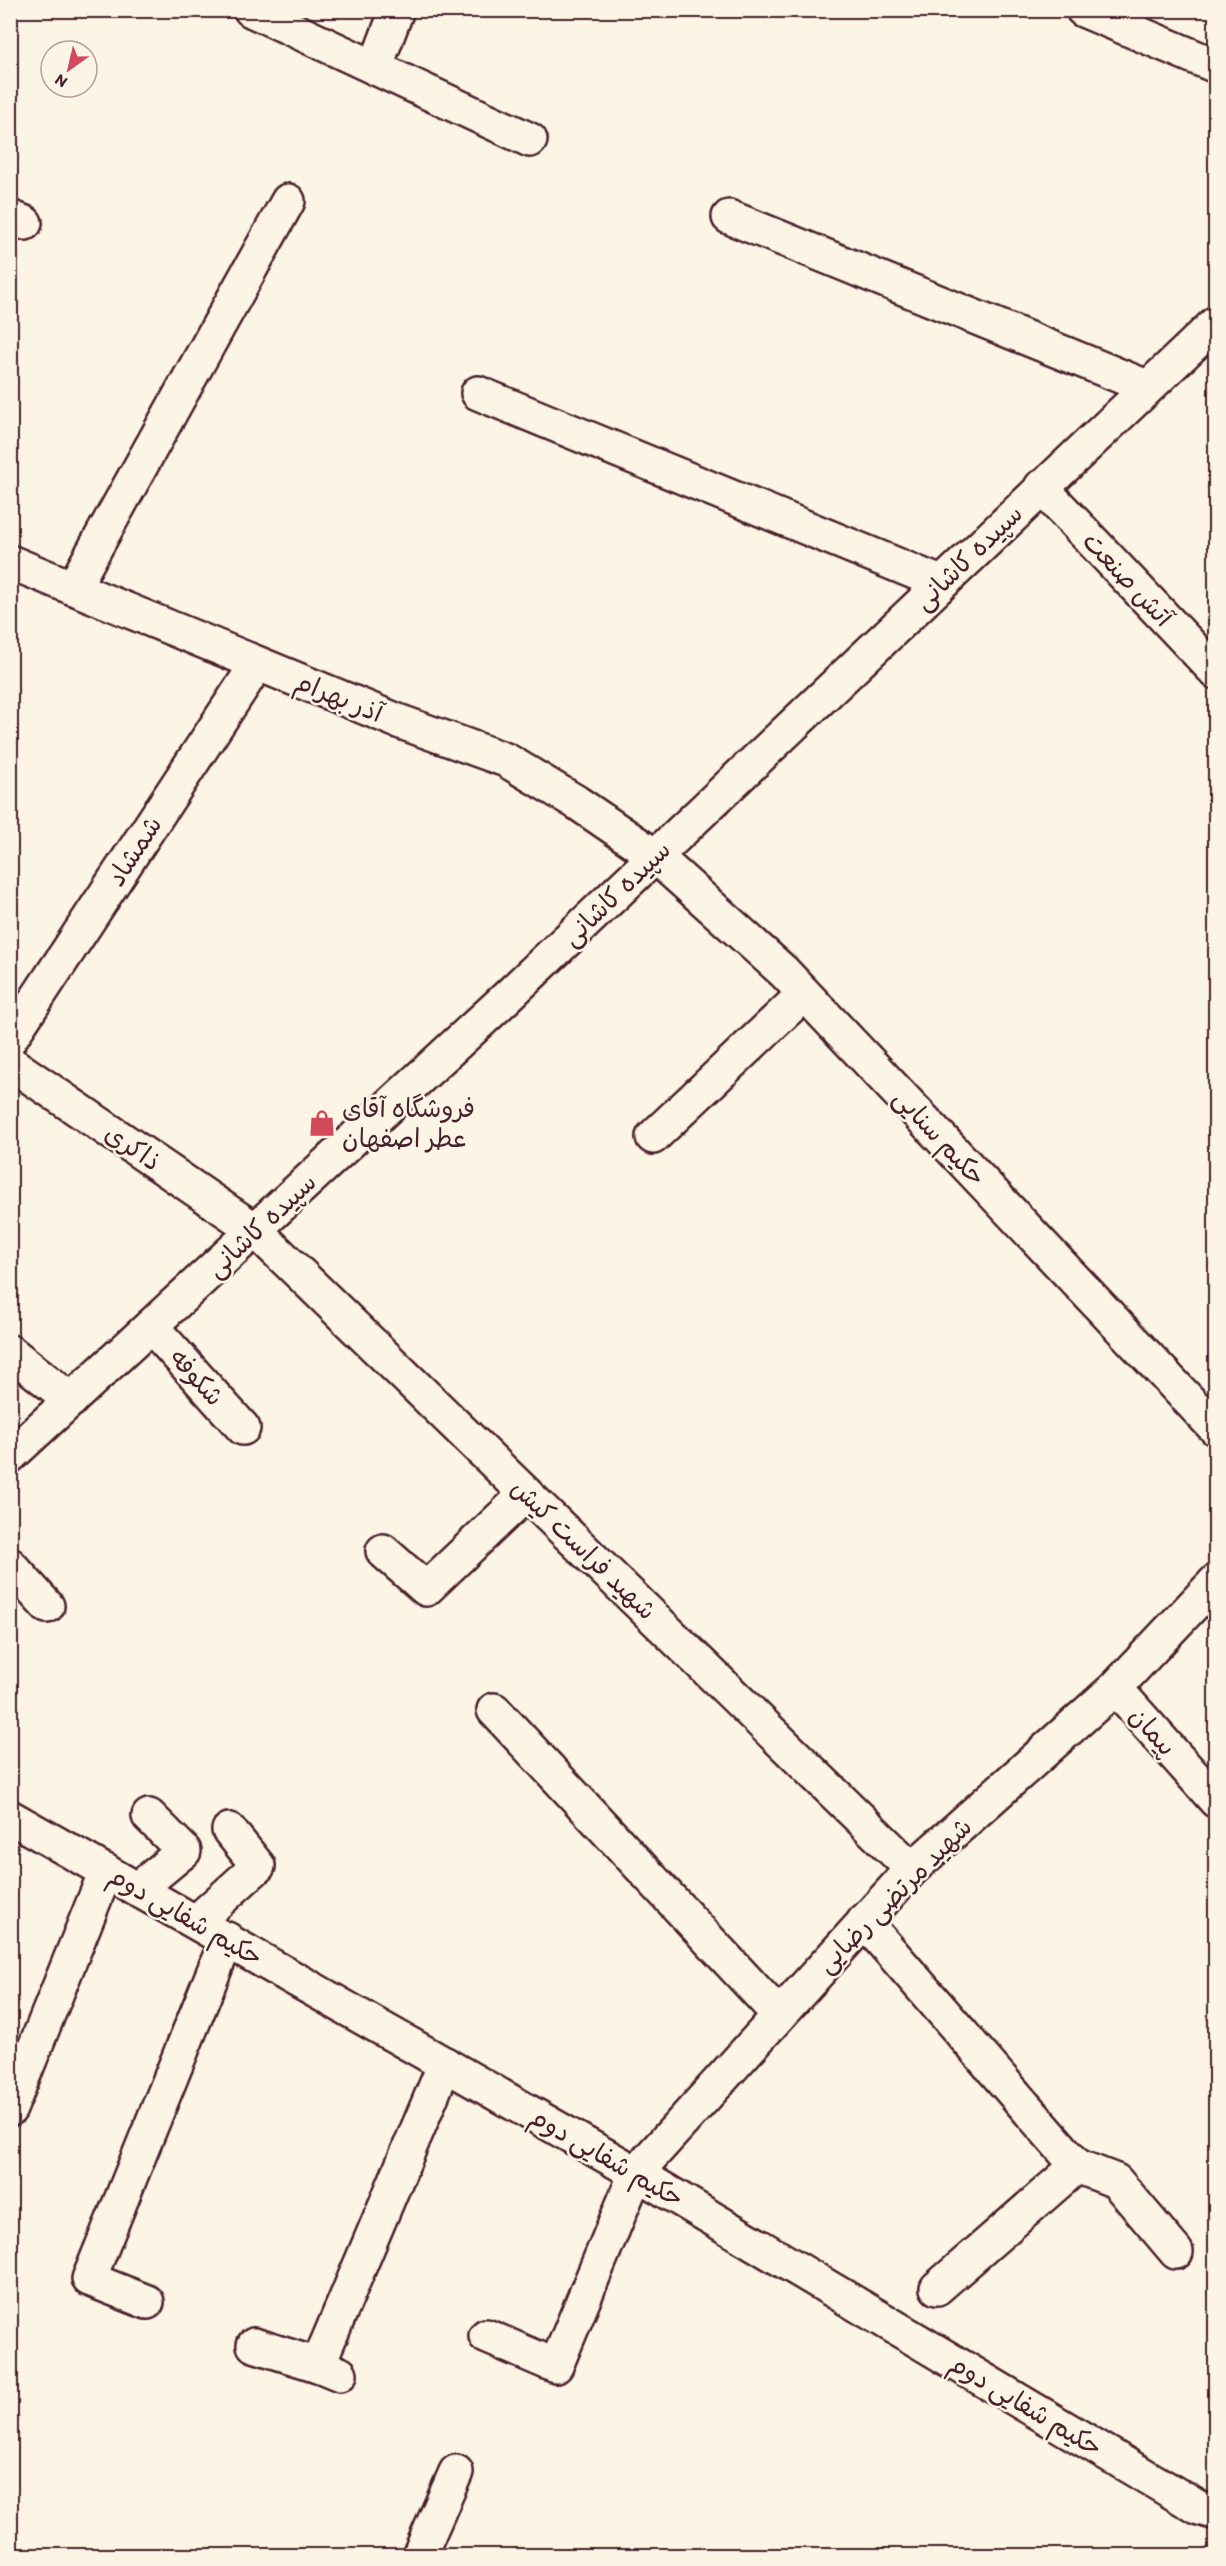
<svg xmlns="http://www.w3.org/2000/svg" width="1226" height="2566" font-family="Itim,'Playpen Sans Arabic',sans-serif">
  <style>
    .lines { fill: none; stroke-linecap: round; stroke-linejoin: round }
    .minor-casing { stroke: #4a1f2b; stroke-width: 38 }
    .minor { stroke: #fcf5e5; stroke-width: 33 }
    .labels { text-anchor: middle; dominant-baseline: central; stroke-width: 5; stroke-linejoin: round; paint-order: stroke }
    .street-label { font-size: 26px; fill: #4a1f2b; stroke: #fcf5e5 }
    .poi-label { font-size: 26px; fill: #4a1f2b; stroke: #fcf5e5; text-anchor: start }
  </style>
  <rect width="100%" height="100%" fill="#fcf5e5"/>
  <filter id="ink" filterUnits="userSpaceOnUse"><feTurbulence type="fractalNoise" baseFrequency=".0167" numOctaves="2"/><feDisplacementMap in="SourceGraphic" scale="12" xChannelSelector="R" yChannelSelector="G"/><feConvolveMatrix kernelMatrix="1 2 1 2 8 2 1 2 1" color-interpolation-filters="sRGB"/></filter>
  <g filter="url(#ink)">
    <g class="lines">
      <defs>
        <g id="minor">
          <polyline points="251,10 530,140"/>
          <polyline points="1083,10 1216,66"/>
          <polyline points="375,68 397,10"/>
          <polyline points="10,217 25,223"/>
          <polyline points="729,217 1147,387"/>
          <polyline points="478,393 941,583"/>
          <polyline points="1041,487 1216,672"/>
          <polyline points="10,562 398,721 506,760 576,802 655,856 784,972 1216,1429"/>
          <polyline points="73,588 288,201"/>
          <polyline points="10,1039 257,664"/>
          <polyline points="10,1063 255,1230 912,1869"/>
          <polyline points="653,1137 804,994"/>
          <polyline points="151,1326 243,1428"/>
          <polyline points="10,1352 71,1400"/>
          <polyline points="10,1456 506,998 1216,323"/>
          <polyline points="383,1551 426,1589 526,1494"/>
          <polyline points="10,1565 47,1606"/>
          <polyline points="1115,1688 1216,1801"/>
          <polyline points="494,1710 779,2015"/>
          <polyline points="10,1817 636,2173 1199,2508 1216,2513"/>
          <polyline points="138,1889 184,1851 149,1816"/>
          <polyline points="864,1921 1077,2166 937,2288"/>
          <polyline points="196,1922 258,1866 229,1830"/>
          <polyline points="10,2109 106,1871"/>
          <polyline points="1077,2166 1116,2181 1176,2252"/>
          <polyline points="147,2302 89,2279 227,1939"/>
          <polyline points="486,2336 556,2366 636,2173 912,1869 1115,1688 1216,1581"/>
          <polyline points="254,2345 318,2365 340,2374"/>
          <polyline points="318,2365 445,2064"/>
          <polyline points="419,2556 456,2472"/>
        </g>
      </defs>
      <use href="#minor" class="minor-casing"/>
      <use href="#minor" class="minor"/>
    </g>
  </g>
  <defs>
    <symbol id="shop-bare" viewBox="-9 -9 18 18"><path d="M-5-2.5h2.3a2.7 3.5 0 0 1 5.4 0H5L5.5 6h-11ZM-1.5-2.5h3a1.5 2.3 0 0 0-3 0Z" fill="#d1495b" stroke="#fcf5e5" stroke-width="2.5" paint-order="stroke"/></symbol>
  </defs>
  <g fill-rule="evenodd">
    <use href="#shop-bare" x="303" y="1104" width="38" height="38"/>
  </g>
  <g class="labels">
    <g class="street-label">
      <text transform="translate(968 557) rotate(-44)">سپیده کاشانی</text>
      <text transform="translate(1128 579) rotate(47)">آتش صنعت</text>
      <text transform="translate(339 697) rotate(22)">آذر بهرام</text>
      <text transform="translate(134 851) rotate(-57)">شمشاد</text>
      <text transform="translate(616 893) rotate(-44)">سپیده کاشانی</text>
      <text transform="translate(940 1137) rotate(47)">حکیم سنایی</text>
      <text transform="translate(133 1147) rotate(34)">ذاکری</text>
      <text transform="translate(261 1225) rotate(-43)">سپیده کاشانی</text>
      <text transform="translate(197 1377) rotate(48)">شکوفه</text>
      <text transform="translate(584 1549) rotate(44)">شهید فراست کیش</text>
      <text transform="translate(1153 1731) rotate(48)">پیمان</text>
      <text transform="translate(894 1895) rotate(-45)">شهید مرتضی رضایی</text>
      <text transform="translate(186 1916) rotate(30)">حکیم شفایی دوم</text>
      <text transform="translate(607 2157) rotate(30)">حکیم شفایی دوم</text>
      <text transform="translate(1026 2405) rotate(31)">حکیم شفایی دوم</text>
    </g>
    <g class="poi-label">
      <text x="342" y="1108">فروشگاه آقای<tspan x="342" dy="30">عطر اصفهان</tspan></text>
    </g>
  </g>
  <rect width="1226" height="2566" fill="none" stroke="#fcf5e5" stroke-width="36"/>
  <rect x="18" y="18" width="1190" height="2530" fill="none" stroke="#4a1f2b" stroke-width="2" filter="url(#ink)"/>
  <g transform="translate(69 69) rotate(214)"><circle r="28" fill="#fcf5e5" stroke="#b59f9b" stroke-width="1.5"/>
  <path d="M0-4.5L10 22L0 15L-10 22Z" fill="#d1495b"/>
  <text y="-9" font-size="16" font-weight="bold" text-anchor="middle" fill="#4a1f2b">N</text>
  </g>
</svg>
